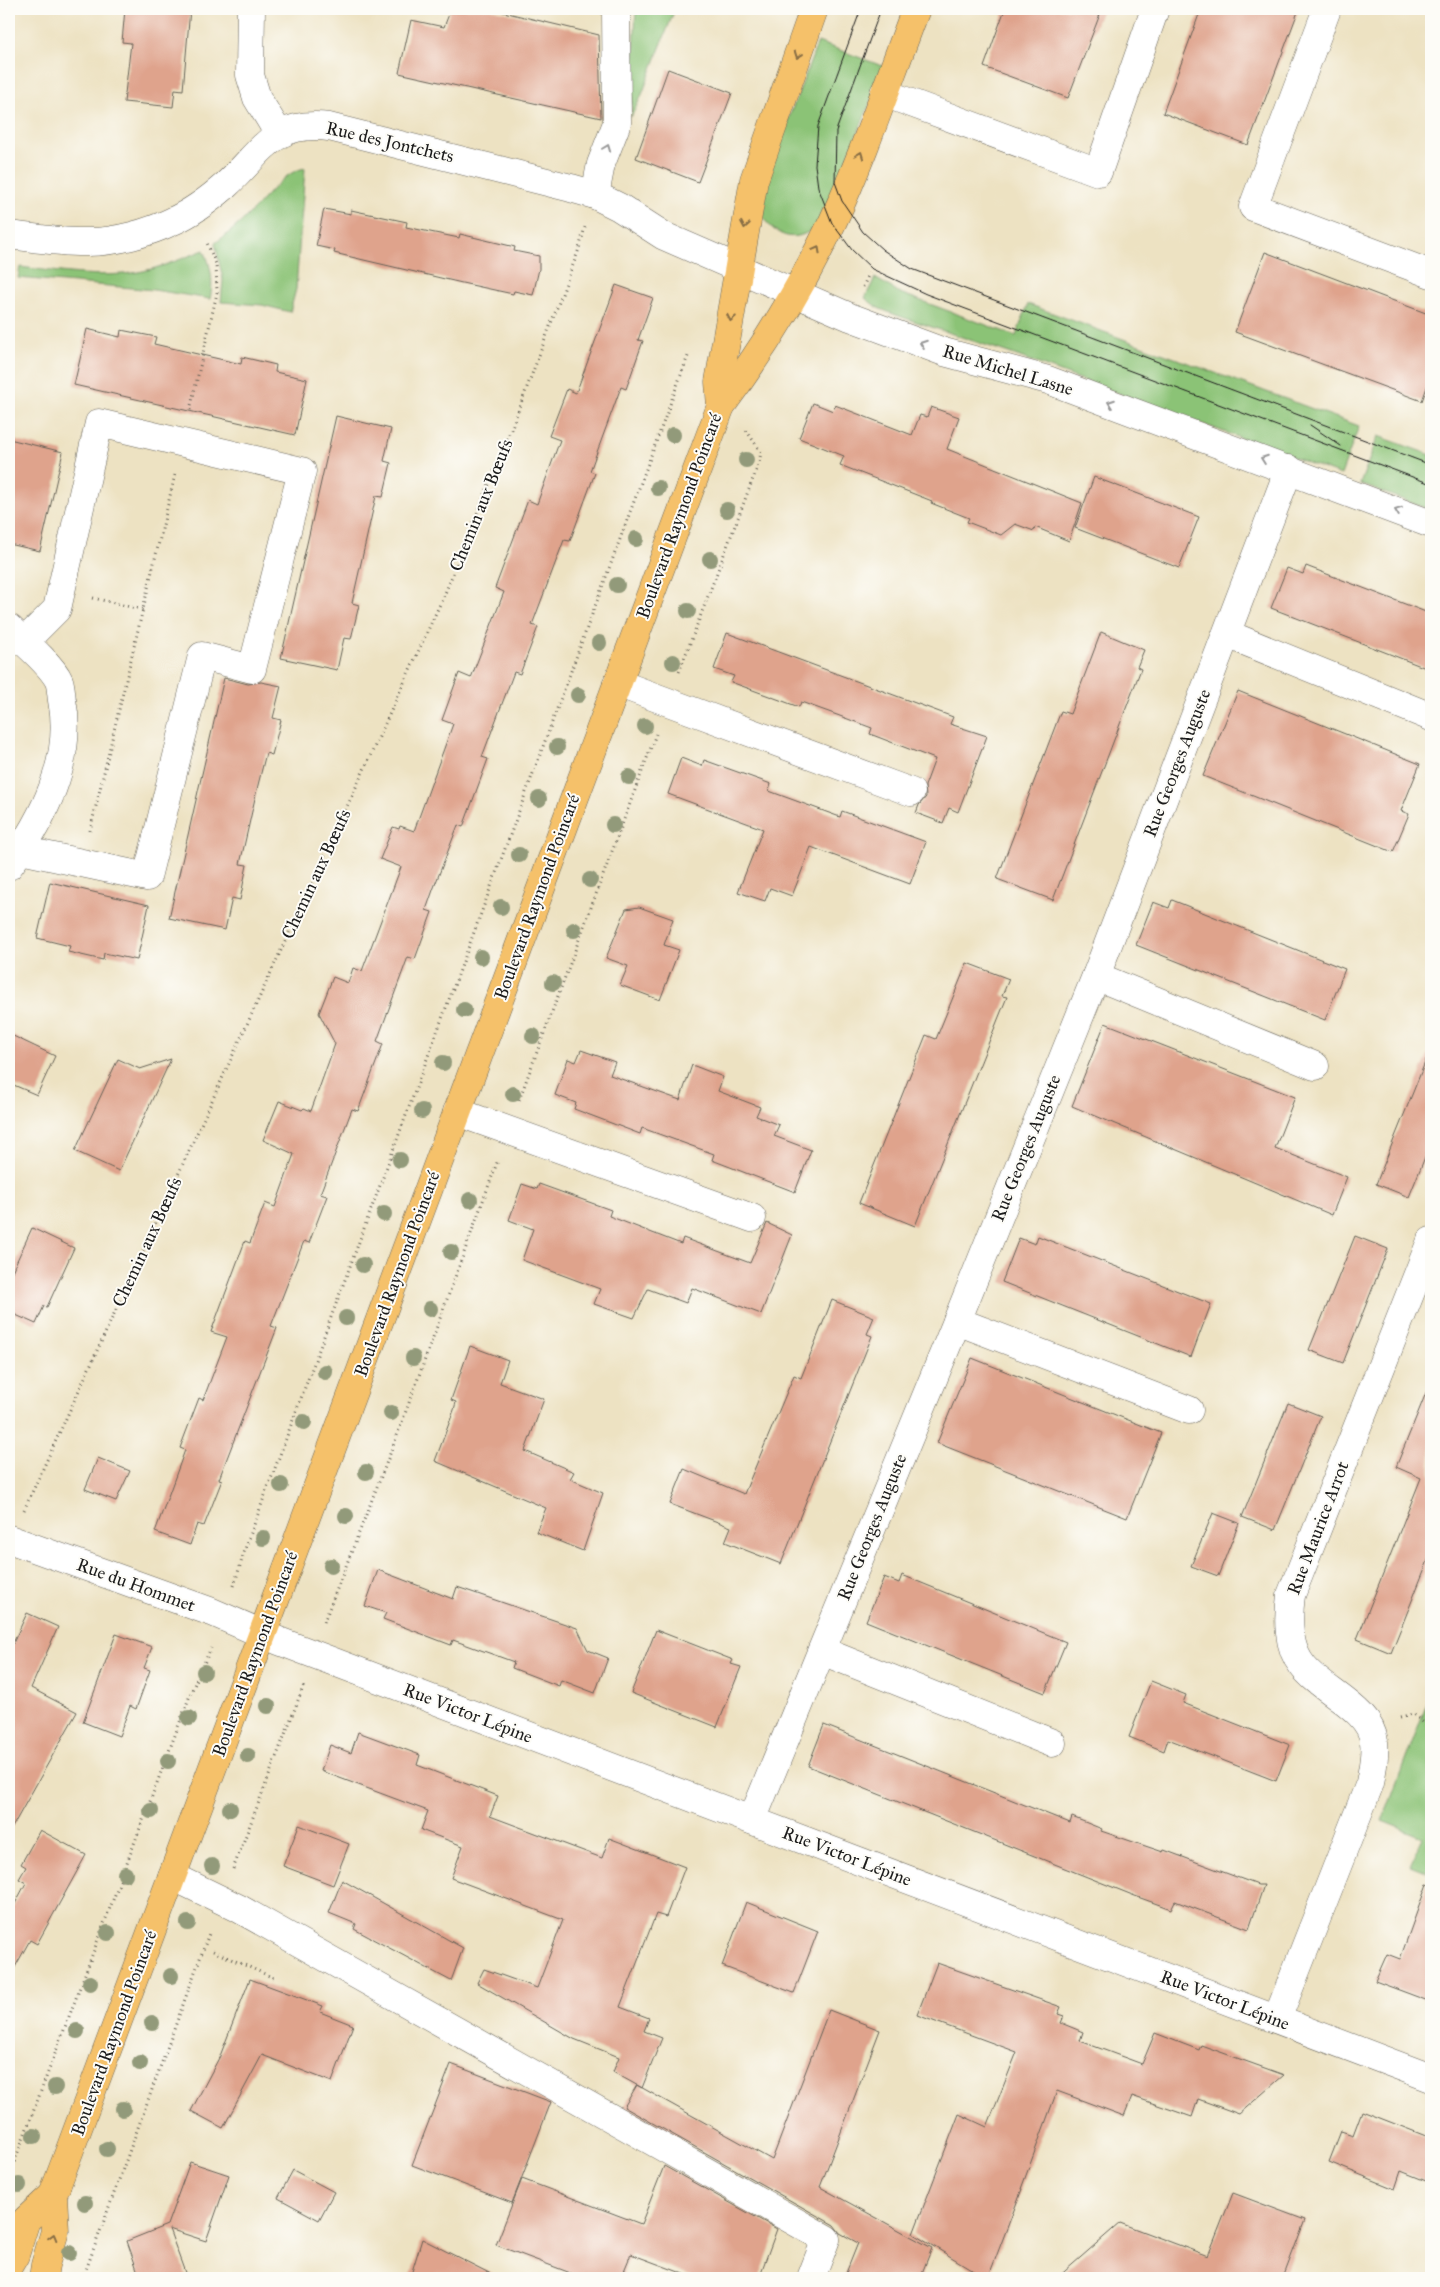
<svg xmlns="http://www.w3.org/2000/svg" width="1440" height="2287" font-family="'IM FELL Great Primer',serif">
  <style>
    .green { fill: #8bc376; stroke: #547049 }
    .building { fill: #dfa38c }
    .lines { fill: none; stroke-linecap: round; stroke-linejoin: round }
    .minor-casing { stroke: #656156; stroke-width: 29 }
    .major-casing { stroke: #656156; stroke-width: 29 }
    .path { stroke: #656156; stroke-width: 3; stroke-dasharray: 1 4; stroke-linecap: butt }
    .minor { stroke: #fff; stroke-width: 28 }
    .major { stroke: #f5c16b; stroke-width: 28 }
    .tram { stroke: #1c1c1c; stroke-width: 1 }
    .tree { fill: #929a7a }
    .oneway { stroke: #886e44 }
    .oneway2 { stroke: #999 }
    .labels { text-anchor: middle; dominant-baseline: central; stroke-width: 4; stroke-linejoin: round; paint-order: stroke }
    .street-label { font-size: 18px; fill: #1c1c1c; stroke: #fdfcf7 }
  </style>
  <rect width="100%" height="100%" fill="#fdfcf7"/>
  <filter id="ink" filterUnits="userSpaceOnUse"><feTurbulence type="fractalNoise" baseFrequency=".02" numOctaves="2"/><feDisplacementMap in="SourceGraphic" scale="10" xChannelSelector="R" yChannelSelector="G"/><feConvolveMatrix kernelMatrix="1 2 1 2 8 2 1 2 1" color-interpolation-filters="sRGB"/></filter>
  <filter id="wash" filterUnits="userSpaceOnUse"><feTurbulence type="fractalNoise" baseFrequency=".0096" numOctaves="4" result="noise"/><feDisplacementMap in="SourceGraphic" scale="20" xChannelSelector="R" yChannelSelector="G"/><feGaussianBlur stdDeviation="1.12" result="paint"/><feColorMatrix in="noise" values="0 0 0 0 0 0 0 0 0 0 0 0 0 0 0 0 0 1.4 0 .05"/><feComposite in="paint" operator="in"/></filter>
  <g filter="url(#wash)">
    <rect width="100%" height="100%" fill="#ede2c2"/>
    <g class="green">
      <polygon points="636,9 675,9 641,97 631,117"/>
      <path d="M818,42l67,25 -64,155c-23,23 -44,18 -61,-9l8,-41z"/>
      <path d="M305,168l-9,121 -6,23 -28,-7 -41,-3 2,-22 -8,-37c13,-9 25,-19 36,-31 16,-15 32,-40 54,-44z"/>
      <path d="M204,250c7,16 10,31 6,49l-56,-9 -136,-12 2,-11c33,4 69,10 103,7 29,-2 55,-14 81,-24z"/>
      <polygon points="875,278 900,293 1016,336 1028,304 1359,426 1341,475 1009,353 896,315 878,308 865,298"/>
      <polygon points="1378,436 1431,455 1431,510 1360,484"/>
      <polygon points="1431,1693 1431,1873 1410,1865 1423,1837 1382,1821"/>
    </g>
    <g id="blocks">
      <g class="building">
        <polygon points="125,9 190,9 183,90 175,89 173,107 124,102 131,43 122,42"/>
        <polygon points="451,9 491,9 599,35 601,118 399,73 411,20 444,27"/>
        <polygon points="1005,9 1102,9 1068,98 984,67"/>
        <polygon points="1201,9 1299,9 1248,145 1163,113"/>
        <polygon points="668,69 732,93 698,182 636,158"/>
        <polygon points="324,209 351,214 351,210 407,222 406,227 459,238 460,234 515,247 514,251 539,256 539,269 533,295 514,291 513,294 462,283 334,253 335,250 316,246"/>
        <polygon points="1265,252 1431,315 1431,376 1422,401 1235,332"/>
        <polygon points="616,285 653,298 638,340 643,341 626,389 621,387 590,471 595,473 570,541 564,540 532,625 538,627 520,674 514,672 482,757 488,759 463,827 458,825 433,890 426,910 432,912 415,959 408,957 377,1041 383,1044 358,1111 352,1109 320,1194 327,1196 309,1243 304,1241 271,1326 277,1328 219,1479 222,1480 204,1526 197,1524 190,1545 155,1532 185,1450 180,1448 199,1398 203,1400 227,1337 211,1332 245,1241 250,1243 265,1203 275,1207 294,1154 263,1140 279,1101 302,1110 304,1108 311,1111 335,1044 319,1013 333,977 348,983 353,968 362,971 401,867 380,859 393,827 399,829 400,826 414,831 453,724 442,720 459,673 471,678 504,592 495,588 528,500 537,504 560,440 549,436 567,389 576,393"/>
        <polygon points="87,329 120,337 121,330 156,337 154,344 241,364 242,357 276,365 275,372 307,379 295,435 74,385"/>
        <polygon points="813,403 833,411 835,405 912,435 920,415 927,417 931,407 959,417 947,449 1082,503 1069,541 1035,527 1034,531 1015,524 1001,535 967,522 969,518 931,503 932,501 840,465 844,456 799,438"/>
        <polygon points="336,416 391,429 384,461 391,463 383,497 376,496 352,603 359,605 351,639 344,638 337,670 281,658"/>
        <polygon points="9,439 63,452 40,551 9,544"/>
        <polygon points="1094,477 1199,517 1179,568 1075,528"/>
        <polygon points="1306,566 1431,614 1431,670 1271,608 1287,568 1303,574"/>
        <polygon points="1101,632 1144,650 1137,667 1141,669 1053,900 997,879 1061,711 1070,714"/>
        <polygon points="727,633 953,717 950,724 987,736 958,812 949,808 943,823 916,813 919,805 926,797 925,786 935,759 870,734 872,728 837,715 801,702 799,707 731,682 734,676 714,669"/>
        <polygon points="224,678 248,684 261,682 281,686 273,718 281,720 272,755 266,753 258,785 240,864 247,865 240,900 232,898 225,930 169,918"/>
        <polygon points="1238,691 1420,764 1401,811 1409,814 1393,852 1203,776"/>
        <polygon points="681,758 702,766 704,760 771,784 769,791 840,817 842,811 926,842 910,884 811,847 792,896 770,888 765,901 738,892 763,829 668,794"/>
        <polygon points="50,882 149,905 137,960 104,953 103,960 68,952 70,946 37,938"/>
        <polygon points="1172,900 1345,969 1325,1020 1136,945 1153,902 1169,908"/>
        <polygon points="639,907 673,919 664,945 679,950 660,1000 620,985 628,966 606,958 626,909"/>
        <polygon points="967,963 1009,979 1002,996 1007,997 915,1226 859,1203 926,1035 936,1039"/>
        <polygon points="1105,1023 1295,1097 1275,1148 1347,1177 1332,1215 1072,1106"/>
        <polygon points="9,1034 55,1056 37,1095 9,1083"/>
        <polygon points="581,1050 615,1062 610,1075 680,1100 692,1065 723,1077 718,1091 760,1107 756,1116 779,1125 774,1136 811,1150 795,1192 712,1160 714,1154 642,1128 640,1134 574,1109 576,1103 555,1095 568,1059 576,1062"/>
        <polygon points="1430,1050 1431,1142 1409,1197 1376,1184"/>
        <polygon points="118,1059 140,1069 171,1059 119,1171 75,1151"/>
        <polygon points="522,1184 537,1189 539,1184 611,1210 609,1216 655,1234 681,1244 683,1238 750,1263 767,1223 792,1235 761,1314 692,1288 686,1303 648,1289 634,1318 594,1304 600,1289 522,1260 533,1229 509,1220"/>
        <polygon points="32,1228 74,1248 47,1307 44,1306 36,1324 9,1312 9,1278"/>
        <polygon points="1038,1236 1211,1304 1191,1357 1002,1282 1019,1238 1035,1244"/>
        <polygon points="1355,1236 1388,1249 1343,1363 1309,1350"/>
        <polygon points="832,1300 874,1317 867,1334 872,1336 781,1564 725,1542 731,1527 670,1504 684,1469 744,1494 794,1375 801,1378"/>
        <polygon points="470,1346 508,1360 500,1383 544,1399 525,1451 574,1472 570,1479 603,1493 583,1551 536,1532 546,1508 435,1461 454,1410 456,1402 451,1400"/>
        <polygon points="972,1358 1161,1433 1127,1518 937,1443"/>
        <polygon points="1430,1383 1431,1553 1391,1653 1357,1639 1421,1478 1396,1467"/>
        <polygon points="1288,1403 1321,1416 1275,1530 1242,1517"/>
        <polygon points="98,1458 130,1471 116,1501 85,1489"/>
        <polygon points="1213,1513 1239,1523 1218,1576 1191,1566"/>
        <polygon points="378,1570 453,1599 457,1587 577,1628 588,1650 608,1658 595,1693 561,1680 559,1686 512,1668 514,1662 453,1640 451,1645 383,1619 386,1613 365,1606"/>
        <polygon points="902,1575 1066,1642 1045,1693 866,1621 884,1577 899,1583"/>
        <polygon points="27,1613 58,1627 31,1688 77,1712 9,1833 9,1652"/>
        <polygon points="656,1630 733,1660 731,1664 741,1667 717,1727 631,1693"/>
        <polygon points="116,1634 152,1647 144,1668 150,1670 136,1709 130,1706 119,1736 83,1722"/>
        <polygon points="1151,1681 1186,1695 1183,1703 1290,1745 1276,1781 1168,1739 1164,1751 1129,1737"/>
        <polygon points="824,1725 1070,1823 1072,1817 1102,1829 1101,1831 1163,1852 1164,1850 1258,1885 1264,1885 1249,1929 1175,1901 1171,1909 1135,1896 808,1766"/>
        <polygon points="358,1732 420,1755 417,1765 498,1796 490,1816 602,1858 609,1838 685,1867 666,1917 656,1914 620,2007 649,2018 644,2031 662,2038 642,2088 613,2072 619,2057 574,2039 477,1983 484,1969 537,1988 563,1920 451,1878 463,1846 421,1830 428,1811 321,1771 330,1745 351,1753"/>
        <polygon points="299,1825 349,1844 333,1885 283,1866"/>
        <polygon points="40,1830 86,1855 37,1944 30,1940 9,1978 9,1915 26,1883 19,1879 26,1867 21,1864"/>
        <polygon points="342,1880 463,1948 451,1981 354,1929 356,1924 329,1913"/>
        <polygon points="1427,1884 1431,1885 1431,2002 1375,1981 1387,1954 1400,1959"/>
        <polygon points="746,1902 818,1931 794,1993 722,1966"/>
        <polygon points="937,1963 1061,2007 1058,2014 1064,2016 1061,2023 1083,2032 1080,2041 1142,2064 1155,2033 1199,2050 1201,2045 1284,2075 1239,2114 1198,2099 1192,2117 1132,2096 1124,2116 1057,2091 1021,2189 1022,2189 988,2278 986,2278 913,2234 959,2114 987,2127 1017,2052 917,2015"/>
        <polygon points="250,1979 323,2006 320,2012 353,2025 332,2082 262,2055 223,2128 191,2111 220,2056"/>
        <polygon points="829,2010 880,2030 820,2187 932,2248 920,2278 844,2278 858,2243 840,2233 834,2225 624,2107 637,2085 772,2160"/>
        <polygon points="451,2064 551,2102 512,2203 412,2165"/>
        <polygon points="1362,2111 1431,2138 1431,2183 1401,2171 1395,2189 1329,2162 1341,2131 1353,2135"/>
        <polygon points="190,2162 229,2175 206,2241 169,2229 187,2278 140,2278 127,2241 167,2225"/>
        <polygon points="664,2166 777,2229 759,2278 695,2278 631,2254 621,2278 584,2278 496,2245 522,2179 641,2224"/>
        <polygon points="293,2170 334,2192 319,2220 278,2198"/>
        <polygon points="1233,2193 1305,2220 1283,2278 1057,2278 1120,2223 1208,2256"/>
        <polygon points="422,2239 499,2278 410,2278"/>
      </g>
    </g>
  </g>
  <g filter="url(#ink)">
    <use href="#blocks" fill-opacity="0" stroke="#656156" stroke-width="1"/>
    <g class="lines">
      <defs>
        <g id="minor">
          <polyline points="251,9 250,75 257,98 279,134"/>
          <polyline points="1327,9 1253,207 1431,274"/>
          <polyline points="884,93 1098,172 1155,9"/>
          <polyline points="595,195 601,164 617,123 616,9"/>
          <path d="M9,235c26,3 53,8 79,7 28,0 60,-9 85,-21 20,-9 37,-22 53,-36 36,-33 47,-65 103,-58l242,61 24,7 24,12 45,29 186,81 94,35 104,28 383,144"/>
          <path d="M9,628c13,12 43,37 50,53 2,5 2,13 3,19 12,59 -19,120 -53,166"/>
          <polyline points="1227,634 1431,717"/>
          <polyline points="617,683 911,792"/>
          <polyline points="21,850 147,877 202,656 252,669 302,471 99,423 57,609 24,642"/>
          <polyline points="1096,976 1315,1066"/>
          <polyline points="457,1112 752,1218"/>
          <polyline points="957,1321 1189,1410"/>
          <polyline points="9,1539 212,1612 279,1641 1431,2078"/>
          <polyline points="822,1651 1052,1743"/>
          <polyline points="752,1820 957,1321 1096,976 1289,469"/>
          <polyline points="172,1876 238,1908 826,2239 811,2278"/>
          <path d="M1277,2019l93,-236c2,-13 6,-28 4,-41 -3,-34 -53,-51 -72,-77 -15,-19 -14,-47 -11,-70l140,-354"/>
        </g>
        <g id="major">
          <polyline points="721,406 719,382 754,180 814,9"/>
          <polyline points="9,2265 15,2255 26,2220 53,2195"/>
          <path d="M43,2278l2,-13 10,-34 -2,-36 668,-1789c42,-56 82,-122 112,-185 32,-69 56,-142 83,-212"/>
        </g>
      </defs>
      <use href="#minor" class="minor-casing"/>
      <use href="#major" class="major-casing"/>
      <g class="path">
        <polyline points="863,287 869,273"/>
        <polyline points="190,410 217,293 216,264 207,243"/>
        <polyline points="93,598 144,610"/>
        <polyline points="679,672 759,463 761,452 746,430"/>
        <polyline points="90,831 175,475"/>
        <polyline points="519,1100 656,734"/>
        <polyline points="24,1510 446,591 514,422 579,249 585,227"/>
        <polyline points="234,1586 245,1549 688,356"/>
        <polyline points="324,1622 395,1441 498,1160"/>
        <polyline points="1400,1717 1413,1714 1431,1729"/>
        <polyline points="233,1869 304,1685"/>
        <polyline points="213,1951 276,1979"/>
        <polyline points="9,2176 192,1690 211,1648"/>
        <polyline points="83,2278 210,1931"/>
      </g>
      <use href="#minor" class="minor"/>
      <use href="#major" class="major"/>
      <g class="tram">
        <polyline points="861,9 818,126 815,165 818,187 832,223 852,250 872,269 926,294 1431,484"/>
        <polyline points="881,9 836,131 835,182 842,201 863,232 883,250 912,269 1431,465"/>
        <polyline points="1310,425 1341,446"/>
      </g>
    </g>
    <g class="tree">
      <circle cx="673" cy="435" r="8"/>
      <circle cx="746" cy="460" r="8"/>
      <circle cx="658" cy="488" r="8"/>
      <circle cx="727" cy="510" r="8"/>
      <circle cx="636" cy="539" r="8"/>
      <circle cx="710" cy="559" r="8"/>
      <circle cx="617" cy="585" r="8"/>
      <circle cx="688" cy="611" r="8"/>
      <circle cx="599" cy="643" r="8"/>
      <circle cx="673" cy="662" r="8"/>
      <circle cx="578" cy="695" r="8"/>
      <circle cx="645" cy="726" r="8"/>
      <circle cx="557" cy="747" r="8"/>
      <circle cx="629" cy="777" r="8"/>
      <circle cx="539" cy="799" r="8"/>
      <circle cx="613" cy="825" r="8"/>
      <circle cx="519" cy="855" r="8"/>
      <circle cx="590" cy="880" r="8"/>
      <circle cx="501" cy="907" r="8"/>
      <circle cx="574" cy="930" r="8"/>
      <circle cx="481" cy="957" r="8"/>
      <circle cx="553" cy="983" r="8"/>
      <circle cx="464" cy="1010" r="8"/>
      <circle cx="533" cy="1036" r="8"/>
      <circle cx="443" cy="1063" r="8"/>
      <circle cx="513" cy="1094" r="8"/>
      <circle cx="422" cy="1111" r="8"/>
      <circle cx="400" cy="1160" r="8"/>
      <circle cx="470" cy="1200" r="8"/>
      <circle cx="384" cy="1214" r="8"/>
      <circle cx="451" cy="1252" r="8"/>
      <circle cx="363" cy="1265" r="8"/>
      <circle cx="430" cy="1309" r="8"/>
      <circle cx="346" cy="1318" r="8"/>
      <circle cx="413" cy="1358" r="8"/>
      <circle cx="325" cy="1372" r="8"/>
      <circle cx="391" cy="1413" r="8"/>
      <circle cx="304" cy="1422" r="8"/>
      <circle cx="366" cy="1472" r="8"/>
      <circle cx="281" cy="1485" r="8"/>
      <circle cx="346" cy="1516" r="8"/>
      <circle cx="263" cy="1538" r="8"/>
      <circle cx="331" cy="1566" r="8"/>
      <circle cx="204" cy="1672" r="8"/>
      <circle cx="268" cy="1706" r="8"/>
      <circle cx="189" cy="1718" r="8"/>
      <circle cx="248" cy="1756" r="8"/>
      <circle cx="168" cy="1761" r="8"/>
      <circle cx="230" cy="1809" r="8"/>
      <circle cx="151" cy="1811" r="8"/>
      <circle cx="212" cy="1866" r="8"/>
      <circle cx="125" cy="1874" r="8"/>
      <circle cx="188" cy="1923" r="8"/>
      <circle cx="108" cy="1933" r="8"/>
      <circle cx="171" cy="1976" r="8"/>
      <circle cx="90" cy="1983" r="8"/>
      <circle cx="152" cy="2023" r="8"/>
      <circle cx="77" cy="2031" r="8"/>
      <circle cx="140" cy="2063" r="8"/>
      <circle cx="55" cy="2087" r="8"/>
      <circle cx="123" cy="2109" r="8"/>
      <circle cx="34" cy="2136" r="8"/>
      <circle cx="107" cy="2149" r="8"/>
      <circle cx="19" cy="2185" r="8"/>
      <circle cx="85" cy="2203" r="8"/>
      <circle cx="69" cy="2253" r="8"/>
    </g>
    <defs><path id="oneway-chevron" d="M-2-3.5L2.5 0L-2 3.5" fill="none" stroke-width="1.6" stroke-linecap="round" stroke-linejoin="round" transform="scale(1.25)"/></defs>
    <g class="oneway">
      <use href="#oneway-chevron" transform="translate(798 55) rotate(110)"/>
      <use href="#oneway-chevron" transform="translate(860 155) rotate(-69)"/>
      <use href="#oneway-chevron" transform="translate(745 225) rotate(100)"/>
      <use href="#oneway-chevron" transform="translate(817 250) rotate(-62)"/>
      <use href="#oneway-chevron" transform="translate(731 318) rotate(101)"/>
      <use href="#oneway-chevron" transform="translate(53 2237) rotate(-75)"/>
    </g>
    <g class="oneway2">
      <use href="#oneway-chevron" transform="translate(607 148) rotate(-69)"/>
      <use href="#oneway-chevron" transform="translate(923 344) rotate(-160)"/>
      <use href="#oneway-chevron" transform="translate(1111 403) rotate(-160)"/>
      <use href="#oneway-chevron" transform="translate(1264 459) rotate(-160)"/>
      <use href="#oneway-chevron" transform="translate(1398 511) rotate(-159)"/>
    </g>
  </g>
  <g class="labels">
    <g class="street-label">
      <text transform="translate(390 142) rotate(13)">Rue des Jontchets</text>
      <text transform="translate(1008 370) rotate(17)">Rue Michel Lasne</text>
      <text transform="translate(481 505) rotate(-68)">Chemin aux Bœufs</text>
      <text transform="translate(679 516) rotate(-70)">Boulevard Raymond Poincaré</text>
      <text transform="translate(1177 763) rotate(-69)">Rue Georges Auguste</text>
      <text transform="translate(316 874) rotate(-65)">Chemin aux Bœufs</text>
      <text transform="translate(537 897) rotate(-70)">Boulevard Raymond Poincaré</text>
      <text transform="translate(1026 1148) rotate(-68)">Rue Georges Auguste</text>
      <text transform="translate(147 1242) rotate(-65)">Chemin aux Bœufs</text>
      <text transform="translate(397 1274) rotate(-70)">Boulevard Raymond Poincaré</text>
      <text transform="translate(872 1527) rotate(-68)">Rue Georges Auguste</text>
      <text transform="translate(1318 1528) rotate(-69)">Rue Maurice Arrot</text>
      <text transform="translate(136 1585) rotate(20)">Rue du Hommet</text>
      <text transform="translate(255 1654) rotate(-70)">Boulevard Raymond Poincaré</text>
      <text transform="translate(468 1713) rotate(21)">Rue Victor Lépine</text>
      <text transform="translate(847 1856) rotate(21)">Rue Victor Lépine</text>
      <text transform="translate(1225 2000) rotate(21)">Rue Victor Lépine</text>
      <text transform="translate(114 2033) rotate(-70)">Boulevard Raymond Poincaré</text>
    </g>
  </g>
  <rect width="1440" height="2287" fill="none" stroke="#fdfcf7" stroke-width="30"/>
</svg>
